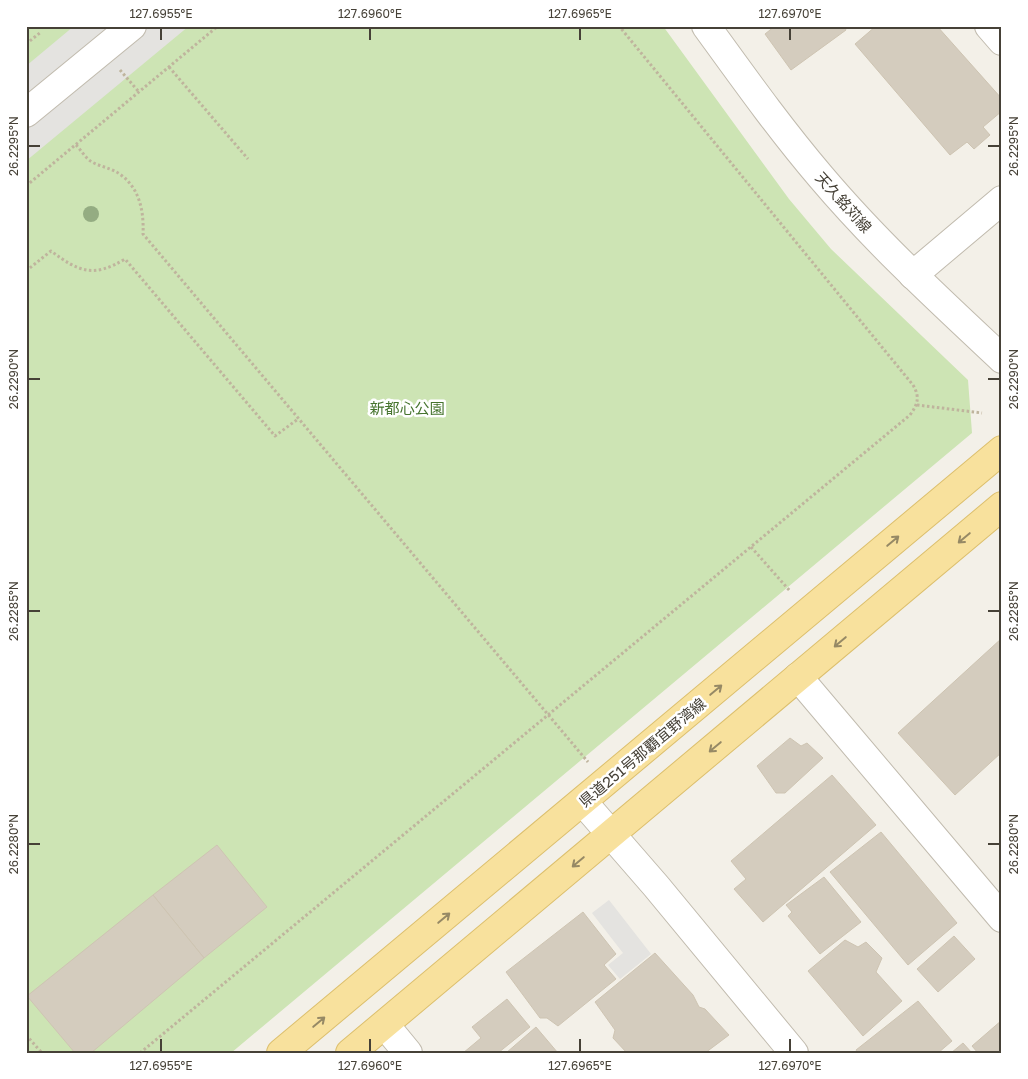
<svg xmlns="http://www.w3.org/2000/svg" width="1028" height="1079" font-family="'Golos Text','Noto Sans JP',sans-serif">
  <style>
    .green { fill: #cde4b4 }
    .parking { fill: #e4e3e0 }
    .building { fill: #d4ccbe; stroke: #cec4b2 }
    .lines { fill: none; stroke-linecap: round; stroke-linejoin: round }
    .minor-casing { stroke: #c1bbae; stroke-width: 30 }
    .major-casing { stroke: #dcbf6d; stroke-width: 30 }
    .path { stroke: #bfb49d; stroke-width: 3; stroke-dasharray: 2.5 2.5; stroke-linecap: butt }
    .minor { stroke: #fff; stroke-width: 28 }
    .major { stroke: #f8e19d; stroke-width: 28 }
    .tree { fill: #94ac82 }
    .oneway { stroke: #968965 }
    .ticks { fill: none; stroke: #464137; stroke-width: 2 }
    .labels { text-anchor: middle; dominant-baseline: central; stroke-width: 5; stroke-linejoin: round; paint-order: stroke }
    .street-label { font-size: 15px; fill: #464137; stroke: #fff }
    .park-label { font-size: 15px; fill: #46742e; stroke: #fff }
    .neatline { fill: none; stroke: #464137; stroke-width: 2 }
    .ticks-label { font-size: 12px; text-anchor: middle; fill: #464137 }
  </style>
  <rect width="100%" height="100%" fill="#f3f0e8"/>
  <polygon class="green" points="33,26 663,26 789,199 831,249 968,380 972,433 231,1053 26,1053 26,32"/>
  <g class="parking">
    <polygon points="74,26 189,26 26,161 26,66"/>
    <polygon points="609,900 651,954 620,979 608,965 623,953 592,913"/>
  </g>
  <g class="building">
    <polygon points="775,26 844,26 846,30 791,70 765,34"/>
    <polygon points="876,26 937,26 1002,99 1002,111 983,127 990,135 974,149 967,142 950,155 855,44"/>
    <polygon points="1002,638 1002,752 955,795 898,733"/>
    <polygon points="790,738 801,746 807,743 823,758 785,793 776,793 757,766"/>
    <polygon points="832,775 876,825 763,922 734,889 746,879 731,861"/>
    <polygon points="881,832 957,923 908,965 830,872"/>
    <polygon points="217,845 267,907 204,958 153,895"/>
    <polygon points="824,877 861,922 820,954 788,916 792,912 786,905"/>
    <polygon points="153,895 204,958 91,1053 75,1053 27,996"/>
    <polygon points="583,912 616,954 604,965 616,979 558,1026 547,1018 540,1018 506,972"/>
    <polygon points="954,936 975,959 938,992 917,969"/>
    <polygon points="845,940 858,947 866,942 882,958 876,972 902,1001 863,1036 808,971"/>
    <polygon points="655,953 693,995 699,1007 705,1009 729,1035 705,1053 627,1053 613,1038 615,1030 595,1002"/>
    <polygon points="507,999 530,1027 498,1053 463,1053 481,1038 472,1027"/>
    <polygon points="918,1001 952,1041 938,1053 858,1053 856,1050"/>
    <polygon points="1002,1020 1002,1053 978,1053 972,1046"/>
    <polygon points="536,1027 558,1053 506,1053"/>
    <polygon points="963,1043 972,1053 951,1053"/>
  </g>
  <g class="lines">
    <defs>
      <g id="minor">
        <path d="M706,26c37,51 74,103 115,151 55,65 118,123 181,182"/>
        <polyline points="989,26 1002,41"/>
        <polyline points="26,113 132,26"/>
        <polyline points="913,275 1002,200"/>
        <polyline points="798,677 1002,918"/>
        <polyline points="583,802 656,886 794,1053"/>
        <polyline points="385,1025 408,1053"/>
      </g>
      <g id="major">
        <polyline points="281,1053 1002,450"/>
        <polyline points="350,1053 1002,506"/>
      </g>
    </defs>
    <use href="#minor" class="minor-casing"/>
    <use href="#major" class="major-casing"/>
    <g class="path">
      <polyline points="26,44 41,32"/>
      <polyline points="169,67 248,159"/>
      <polyline points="120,70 139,92"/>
      <path d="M76,145c5,5 10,14 16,17 9,5 20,6 29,13 19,14 23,37 22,59l445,528"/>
      <polyline points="26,186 218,26"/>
      <path d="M26,271l25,-20c28,21 43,27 74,8l150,177 23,-17"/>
      <polyline points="917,405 982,413"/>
      <polyline points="751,547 790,591"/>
      <polyline points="26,1035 42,1053"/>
      <path d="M140,1053l770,-638c8,-11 10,-18 3,-30l-294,-359"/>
    </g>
    <use href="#minor" class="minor"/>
    <use href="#major" class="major"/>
  </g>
  <circle class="tree" cx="91" cy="214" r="8"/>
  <defs><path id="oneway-shaft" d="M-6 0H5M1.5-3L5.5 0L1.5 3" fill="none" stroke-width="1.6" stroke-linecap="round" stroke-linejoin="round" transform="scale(1.25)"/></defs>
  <g class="oneway">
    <use href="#oneway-shaft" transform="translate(964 538) rotate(140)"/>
    <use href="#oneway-shaft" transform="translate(893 541) rotate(-40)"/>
    <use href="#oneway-shaft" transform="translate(840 642) rotate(140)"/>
    <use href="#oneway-shaft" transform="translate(716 690) rotate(-40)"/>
    <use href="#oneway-shaft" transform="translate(715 747) rotate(140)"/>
    <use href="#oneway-shaft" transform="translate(578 862) rotate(140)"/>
    <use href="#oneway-shaft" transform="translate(444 918) rotate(-40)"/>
    <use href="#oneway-shaft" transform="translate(319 1022) rotate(-40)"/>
  </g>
  <path class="ticks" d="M161,28v12M370,28v12M580,28v12M790,28v12M28,146h12M988,146h12M28,379h12M988,379h12M28,611h12M988,611h12M28,844h12M988,844h12M161,1039v13M370,1039v13M580,1039v13M790,1039v13"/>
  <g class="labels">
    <g class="street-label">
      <text transform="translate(844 202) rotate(48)">天久銘苅線</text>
      <text transform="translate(642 752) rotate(-40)">県道251号那覇宜野湾線</text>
    </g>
    <g class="park-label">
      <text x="407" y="408">新都心公園</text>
    </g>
  </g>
  <rect width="1028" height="1079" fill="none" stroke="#ffffff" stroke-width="55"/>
  <rect x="28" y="28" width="972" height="1024" class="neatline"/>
  <g class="ticks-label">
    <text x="161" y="18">127.6955°E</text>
    <text x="370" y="18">127.6960°E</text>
    <text x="580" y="18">127.6965°E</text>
    <text x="790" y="18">127.6970°E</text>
    <text transform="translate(14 146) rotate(-90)" y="4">26.2295°N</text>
    <text transform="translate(1014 146) rotate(-90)" y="4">26.2295°N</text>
    <text transform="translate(14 379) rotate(-90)" y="4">26.2290°N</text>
    <text transform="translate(1014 379) rotate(-90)" y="4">26.2290°N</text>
    <text transform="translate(14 611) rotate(-90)" y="4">26.2285°N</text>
    <text transform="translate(1014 611) rotate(-90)" y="4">26.2285°N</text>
    <text transform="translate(14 844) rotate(-90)" y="4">26.2280°N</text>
    <text transform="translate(1014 844) rotate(-90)" y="4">26.2280°N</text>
    <text x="161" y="1070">127.6955°E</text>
    <text x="370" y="1070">127.6960°E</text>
    <text x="580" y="1070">127.6965°E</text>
    <text x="790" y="1070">127.6970°E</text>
  </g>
</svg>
